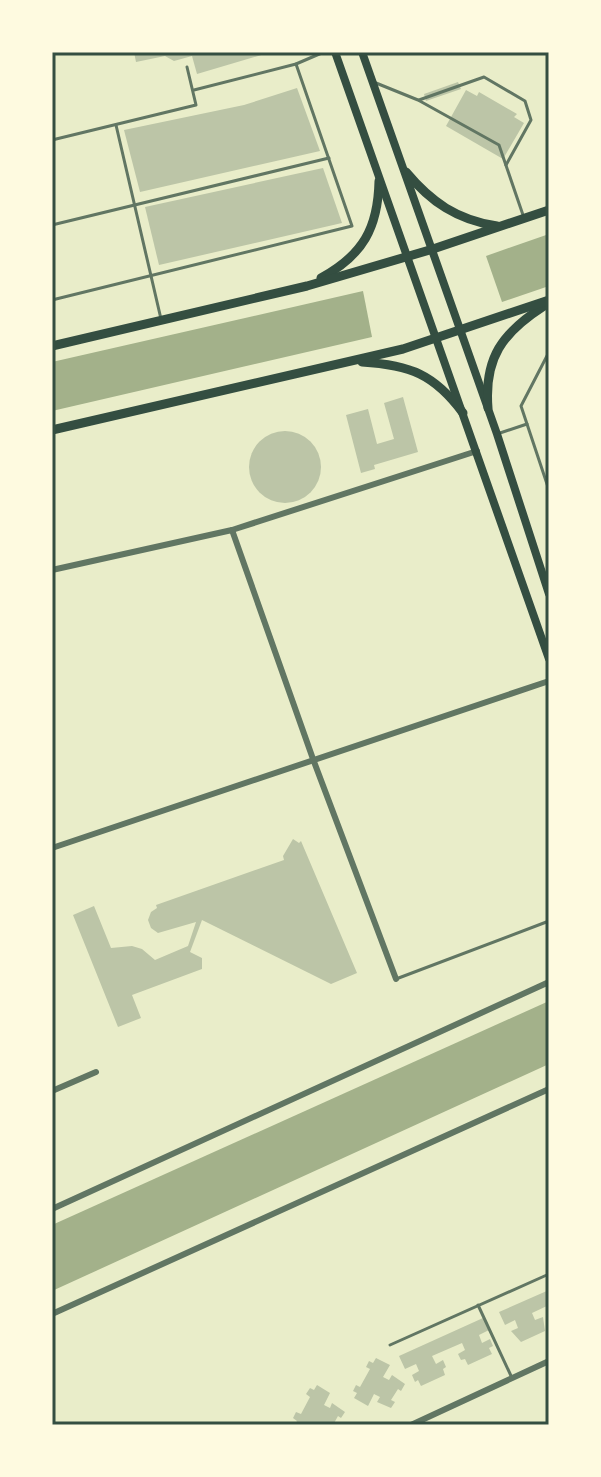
<svg xmlns="http://www.w3.org/2000/svg" width="601" height="1477" font-family="Bitter,serif">
  <style>
    .water { fill: #a3b18a }
    .building { fill: #bcc5a7 }
    .lines { fill: none; stroke-linecap: round; stroke-linejoin: round }
    .service { stroke: #617663; stroke-width: 3 }
    .minor { stroke: #617663; stroke-width: 6 }
    .secondary { stroke: #344e41; stroke-width: 8 }
    .primary { stroke: #344e41; stroke-width: 9 }
    .neatline { fill: none; stroke: #344e41; stroke-width: 3 }
  </style>
  <rect width="100%" height="100%" fill="#e9edc9"/>
  <g class="water">
    <polygon points="549,234 549,286 502,302 486,256"/>
    <polygon points="363,291 372,337 52,411 52,362"/>
    <polygon points="549,1001 549,1064 52,1291 52,1225"/>
  </g>
  <g class="building">
    <polygon points="134,52 268,52 268,53 197,74 192,56 174,61 165,56 136,62"/>
    <polygon points="458,82 461,89 426,101 424,94"/>
    <polygon points="297,88 320,151 140,192 124,130 244,105"/>
    <polygon points="466,90 477,96 479,92 517,114 514,117 524,123 503,159 446,126"/>
    <polygon points="323,168 342,223 159,265 145,207"/>
    <polygon points="403,397 418,452 374,465 375,469 361,473 346,415 368,409 377,444 394,439 384,403"/>
    <circle cx="285" cy="467" r="36"/>
    <polygon points="293,839 299,843 301,841 357,973 331,984 202,920 190,952 202,958 202,969 132,995 141,1018 118,1027 73,915 94,906 111,948 132,946 142,949 155,960 188,946 196,922 158,933 151,928 148,920 151,912 157,908 156,905 284,860 283,856"/>
    <polygon points="549,1290 549,1305 532,1313 535,1320 543,1317 545,1331 521,1342 511,1331 518,1328 515,1320 505,1325 499,1312"/>
    <polygon points="483,1318 489,1330 479,1335 482,1343 490,1339 493,1346 489,1348 492,1354 468,1365 465,1359 461,1360 458,1354 465,1350 462,1343 432,1356 436,1364 443,1360 446,1367 443,1369 445,1375 421,1386 418,1380 415,1382 412,1375 419,1371 416,1364 405,1369 399,1356"/>
    <polygon points="376,1358 390,1365 383,1377 389,1380 392,1375 405,1384 401,1391 398,1389 391,1400 395,1402 391,1408 377,1402 380,1397 374,1394 368,1406 354,1398 357,1393 353,1391 356,1385 360,1387 370,1369 366,1367 369,1361 373,1363"/>
    <polygon points="317,1385 330,1393 324,1405 330,1408 332,1403 345,1412 341,1418 338,1416 333,1425 321,1425 315,1422 313,1425 295,1425 297,1421 293,1418 296,1412 301,1414 310,1397 306,1394 310,1388 314,1390"/>
  </g>
  <g class="lines">
    <g class="service">
      <polyline points="376,83 418,100 499,145 523,215"/>
      <polyline points="194,90 296,64 324,52"/>
      <polyline points="419,100 484,77 525,101 531,120 506,165"/>
      <polyline points="116,125 161,319"/>
      <polyline points="52,140 196,105 187,67"/>
      <polyline points="52,225 329,158"/>
      <polyline points="52,300 352,226 296,64"/>
      <polyline points="549,352 521,406 549,490"/>
      <polyline points="497,434 527,424"/>
      <polyline points="396,979 549,921"/>
      <polyline points="478,1305 512,1378"/>
      <polyline points="390,1345 549,1274"/>
    </g>
    <g class="minor">
      <polyline points="232,530 313,759 396,979"/>
      <polyline points="52,570 232,530 477,451"/>
      <polyline points="52,848 549,681"/>
      <polyline points="52,1091 96,1072"/>
      <polyline points="52,1209 549,982"/>
      <polyline points="52,1314 549,1089"/>
      <polyline points="411,1425 549,1361"/>
    </g>
    <g class="secondary">
      <polyline points="335,52 549,659"/>
      <polyline points="362,52 497,434 549,594"/>
    </g>
    <g class="primary">
      <path d="M406,172c25,30 51,48 91,54"/>
      <path d="M321,278c42,-23 57,-50 58,-97"/>
      <polyline points="52,346 307,286 433,249 549,210"/>
      <path d="M362,362c48,3 72,12 101,51"/>
      <path d="M488,408c-4,-50 14,-75 56,-102"/>
      <polyline points="52,430 403,349 549,300"/>
    </g>
  </g>
  <rect width="601" height="1477" fill="none" stroke="#fefae0" stroke-width="108"/>
  <rect x="54" y="54" width="493" height="1369" class="neatline"/>
</svg>
